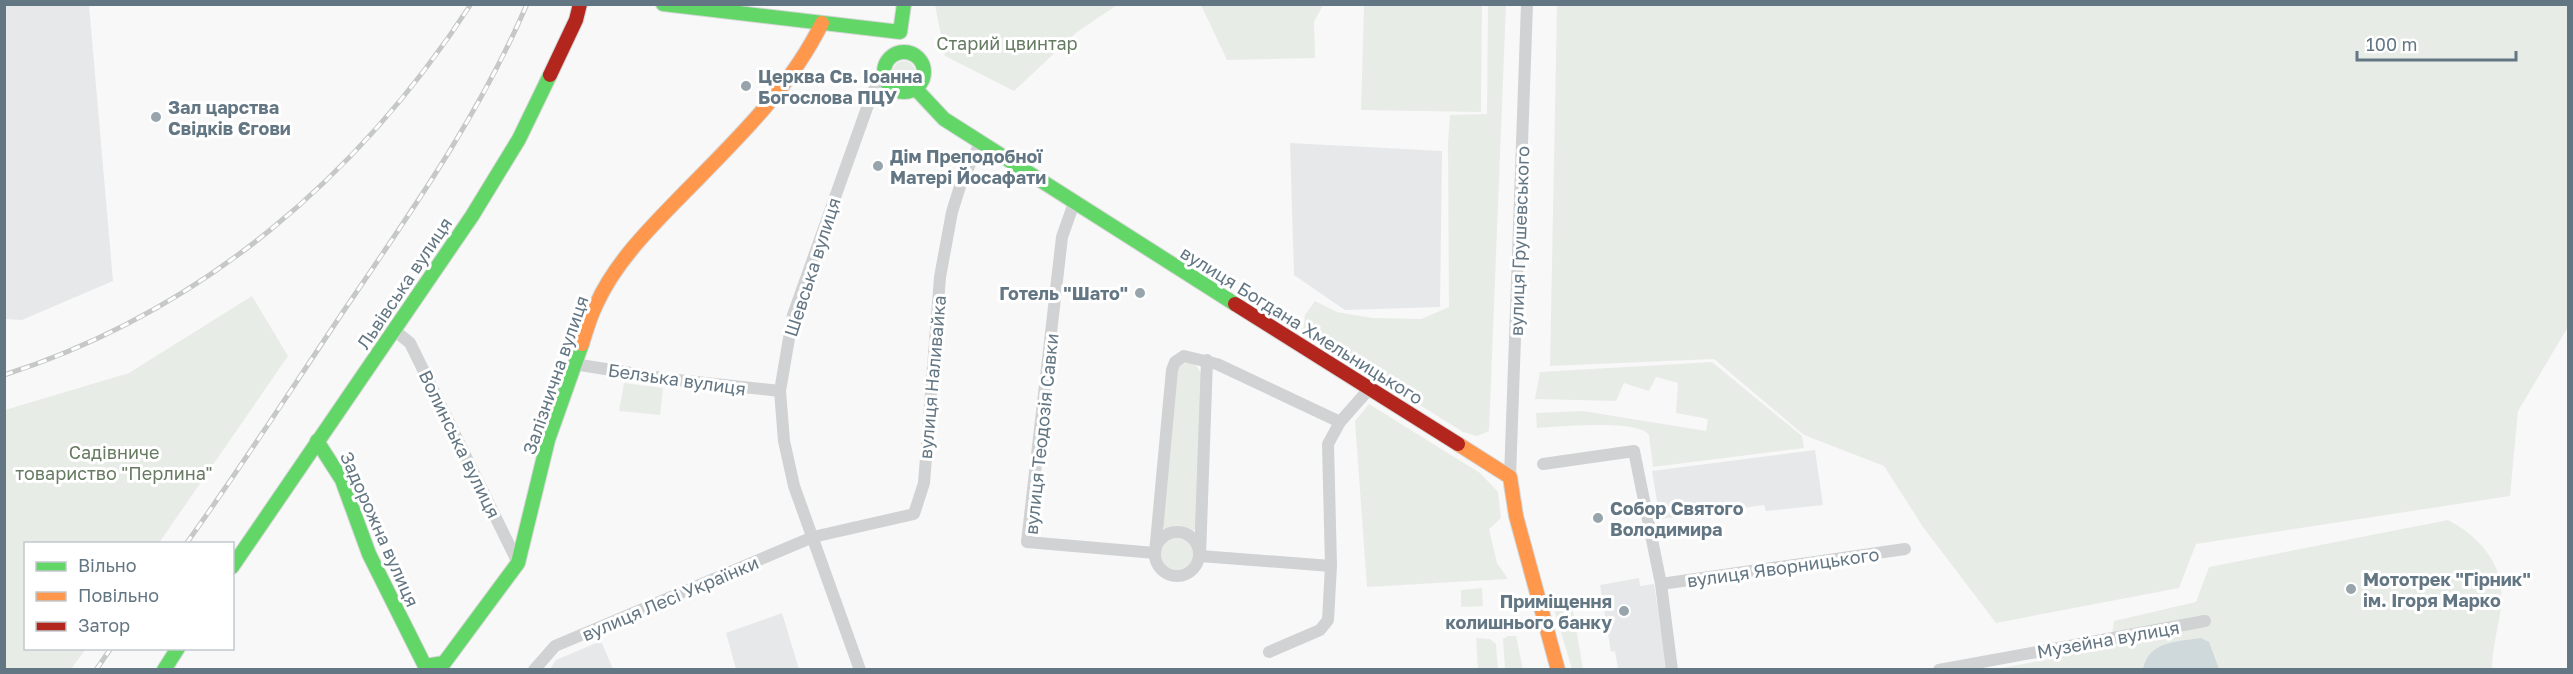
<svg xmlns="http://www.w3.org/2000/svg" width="2573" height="674" font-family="'Golos Text',sans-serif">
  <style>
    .built { fill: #e7e8e9 }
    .green { fill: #e8ece6 }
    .water { fill: #cfd8db }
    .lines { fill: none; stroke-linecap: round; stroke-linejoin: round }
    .fast-casing { stroke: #d5d6d7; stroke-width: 16 }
    .slow-casing { stroke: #d5d6d7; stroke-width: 16 }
    .jam-casing { stroke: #d5d6d7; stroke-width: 16 }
    .street { stroke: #d0d2d3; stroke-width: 12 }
    .fast { stroke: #63d668; stroke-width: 14 }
    .slow { stroke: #ff974d; stroke-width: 14 }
    .jam { stroke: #b3261e; stroke-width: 14 }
    .rail-casing { stroke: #c6c8c8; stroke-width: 5 }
    .rail { stroke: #fff; stroke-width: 3; stroke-dasharray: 9; stroke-linecap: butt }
    .poi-dot { fill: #97a4ac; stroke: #fff; stroke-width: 2 }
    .labels { text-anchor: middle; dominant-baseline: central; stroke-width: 6; stroke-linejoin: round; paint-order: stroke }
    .park-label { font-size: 18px; fill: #677a62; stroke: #fff }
    .poi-label { font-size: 18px; font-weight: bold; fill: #637683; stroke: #fff; text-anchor: start }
    .street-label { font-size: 18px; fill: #637683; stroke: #fff }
  </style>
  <rect width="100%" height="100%" fill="#f8f8f8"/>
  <g class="built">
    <polygon points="5,4 89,5 113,281 22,320 5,319"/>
    <polygon points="1290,143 1442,151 1440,307 1345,310 1294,275"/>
    <polygon points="1815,450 1823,505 1766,511 1764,505 1660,519 1652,471"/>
    <polygon points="1639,578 1640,586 1654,584 1667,669 1618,669 1615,651 1611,652 1600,585"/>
    <polygon points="782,613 799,669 736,669 726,633"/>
    <polygon points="601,641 613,669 550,669 556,660"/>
  </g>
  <g class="green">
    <polygon points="935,5 935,4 1117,5 1077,32 1014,91 945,56"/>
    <polygon points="1201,5 1323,5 1314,22 1315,58 1227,60"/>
    <polygon points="1364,5 1482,5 1481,112 1361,110"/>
    <polygon points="1488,5 1506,5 1489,431 1477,436 1463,432 1303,332 1305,315 1315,301 1337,312 1372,318 1421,319 1449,307 1448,142 1450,115 1487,114"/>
    <polygon points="1557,5 2568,5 2568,327 2518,411 2510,496 2196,544 2179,588 1996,623 1923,527 1884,466 1804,435 1714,359 1550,366"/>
    <circle cx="904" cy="72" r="11"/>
    <polygon points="252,296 288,356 159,543 26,544 26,648 86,649 71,669 5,669 5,410 129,373"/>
    <polygon points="1189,362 1196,365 1201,373 1197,527 1193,531 1165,529 1161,525 1175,373 1181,365"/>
    <path d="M1712,362l90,74 2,12 -151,19 -4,-32c-12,-16 -90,-8 -112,-7l-1,-15 47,-2 123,20 2,-12 -32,-6 2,-30 -22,-6 -7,14 -25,-8 -8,18 -81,-2 5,-27z"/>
    <polygon points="624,383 663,388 660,415 619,411"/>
    <polygon points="1369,404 1480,473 1498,492 1501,518 1489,529 1497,563 1508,579 1367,587 1355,421"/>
    <path d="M2448,520c32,17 58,46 53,85 -2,22 -9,42 -9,64l-500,1 118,-23 4,-26 82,-19 13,-35z"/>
    <circle cx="1177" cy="554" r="16"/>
    <polygon points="1482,588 1483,606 1461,607 1461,590"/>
    <polygon points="1572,604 1583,669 1572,669 1553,606"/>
    <polygon points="1508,636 1516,636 1523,669 1505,669 1503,639"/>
    <polygon points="1476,638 1490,639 1496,644 1498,669 1478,669"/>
  </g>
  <path class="water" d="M2201,638l8,4 10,27h-76c6,-28 33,-27 58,-31z"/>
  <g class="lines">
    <defs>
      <g id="fast">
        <polyline points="663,4 900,32 904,4"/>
        <circle cx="904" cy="72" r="20"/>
        <polyline points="915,88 944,119 1235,304"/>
        <polyline points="317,441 342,480 369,554 425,666 444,663 518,563 548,440 582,344"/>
        <polyline points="232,567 472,216 519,139 550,75"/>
        <polyline points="164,670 178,648"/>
      </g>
      <g id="slow">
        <path d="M582,344c4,-13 8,-27 14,-39 19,-43 55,-78 88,-112 51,-52 105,-103 138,-170"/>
        <polyline points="1458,444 1510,477 1516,516 1558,670"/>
      </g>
      <g id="jam">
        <polyline points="550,75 576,20 580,4"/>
        <polyline points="1235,304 1458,444"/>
      </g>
    </defs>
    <use href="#fast" class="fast-casing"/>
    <use href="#slow" class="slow-casing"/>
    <use href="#jam" class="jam-casing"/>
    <g class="street">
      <polyline points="1074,203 1062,237 1027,542 1155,553 1172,370 1175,362 1184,356 1217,364 1340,422"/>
      <polyline points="394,330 410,343 518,563"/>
      <polyline points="1207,360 1200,556 1331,566"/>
      <polyline points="574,364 668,379 780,391"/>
      <polyline points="1543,464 1634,451 1661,584 1672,670"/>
      <polyline points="1510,477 1527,4"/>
      <circle cx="1177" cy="554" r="22"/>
      <polyline points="1661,584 1905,549"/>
      <polyline points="1269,652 1320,630 1328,620 1331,566 1328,444 1340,422 1370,388"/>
      <polyline points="534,670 555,646 813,537 914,514 924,483 940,277 952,212 962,180 981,142"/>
      <polyline points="860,670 794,486 784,441 780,391 793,315 873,91 885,78"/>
      <polyline points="1939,670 2205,621"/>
    </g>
    <use href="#fast" class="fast"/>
    <use href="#slow" class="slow"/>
    <use href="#jam" class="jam"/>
    <defs>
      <g id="rail">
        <path d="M4,375c199,-64 355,-199 467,-371"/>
        <path d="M186,544c56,-78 108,-159 161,-238 66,-97 134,-194 180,-302"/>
        <polyline points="96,670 111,648"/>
      </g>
    </defs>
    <use href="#rail" class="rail-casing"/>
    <use href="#rail" class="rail"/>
  </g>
  <g class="poi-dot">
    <circle cx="746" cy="86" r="6"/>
    <circle cx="156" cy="117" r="6"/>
    <circle cx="878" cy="166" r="6"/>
    <circle cx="1140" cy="293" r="6"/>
    <circle cx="1598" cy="518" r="6"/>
    <circle cx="2351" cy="589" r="6"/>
    <circle cx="1624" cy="611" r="6"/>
  </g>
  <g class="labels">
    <g class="park-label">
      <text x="1007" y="43">Старий цвинтар</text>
      <text x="114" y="452">Садівниче<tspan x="114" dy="21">товариство "Перлина"</tspan></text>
    </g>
    <g class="poi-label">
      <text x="758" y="76">Церква Св. Іоанна<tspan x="758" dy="21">Богослова ПЦУ</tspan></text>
      <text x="168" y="107">Зал царства<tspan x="168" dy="21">Свідків Єгови</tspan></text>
      <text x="890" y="156">Дім Преподобної<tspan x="890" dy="21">Матері Йосафати</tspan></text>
      <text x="1128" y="293" text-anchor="end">Готель "Шато"</text>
      <text x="1610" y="508">Собор Святого<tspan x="1610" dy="21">Володимира</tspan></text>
      <text x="2363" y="579">Мототрек "Гірник"<tspan x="2363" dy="21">ім. Ігоря Марко</tspan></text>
      <text x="1612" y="601" text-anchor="end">Приміщення<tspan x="1612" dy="21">колишнього банку</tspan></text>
    </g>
    <g class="street-label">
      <text transform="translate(1519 241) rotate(-88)">вулиця Грушевського</text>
      <text transform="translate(812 267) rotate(-72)">Шевська вулиця</text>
      <text transform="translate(404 283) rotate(-56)">Львівська вулиця</text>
      <text transform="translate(1302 325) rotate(32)">вулиця Богдана Хмельницького</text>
      <text transform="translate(555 375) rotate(-71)">Залізнична вулиця</text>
      <text transform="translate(932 377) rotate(-85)">вулиця Наливайка</text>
      <text transform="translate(677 379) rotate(8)">Белзька вулиця</text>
      <text transform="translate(1041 434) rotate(-84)">вулиця Теодозія Савки</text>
      <text transform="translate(460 444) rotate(64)">Волинська вулиця</text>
      <text transform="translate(380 529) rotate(66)">Задорожна вулиця</text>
      <text transform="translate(1783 567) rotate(-8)">вулиця Яворницького</text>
      <text transform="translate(670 598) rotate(-23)">вулиця Лесі Українки</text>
      <text transform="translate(2108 639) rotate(-10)">Музейна вулиця</text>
    </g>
  </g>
  <rect width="2573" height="674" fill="none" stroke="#637683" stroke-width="12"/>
  <rect x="24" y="542" width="210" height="108" fill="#ffffff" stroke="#c1c8cd" stroke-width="1.5"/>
  <rect x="36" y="562" width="30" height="9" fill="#63d668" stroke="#c1c8cd" stroke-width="1.5"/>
  <text x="78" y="572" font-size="18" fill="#637683">Вільно</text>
  <rect x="36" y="592" width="30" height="9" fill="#ff974d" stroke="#c1c8cd" stroke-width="1.5"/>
  <text x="78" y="602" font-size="18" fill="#637683">Повільно</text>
  <rect x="36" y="622" width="30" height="9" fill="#b3261e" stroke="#c1c8cd" stroke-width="1.5"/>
  <text x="78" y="632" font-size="18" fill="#637683">Затор</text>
  <path d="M2357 51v9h159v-9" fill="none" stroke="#637683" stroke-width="3"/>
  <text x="2366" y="51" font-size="18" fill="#637683" stroke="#ffffff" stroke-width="4.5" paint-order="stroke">100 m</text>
</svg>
